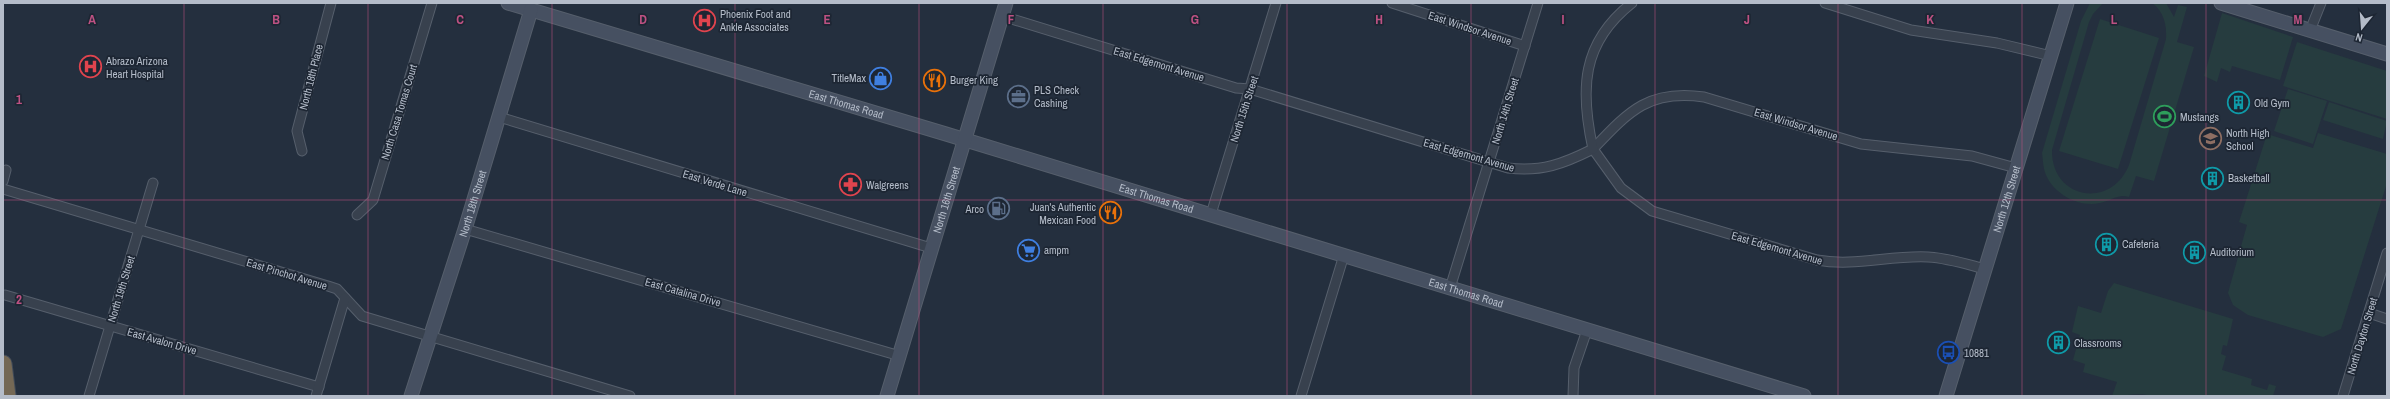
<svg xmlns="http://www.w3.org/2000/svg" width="2390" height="399" font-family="'Archivo Narrow',sans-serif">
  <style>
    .green { fill: #263c3f }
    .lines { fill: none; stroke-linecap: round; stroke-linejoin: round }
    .street-casing { stroke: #565f6c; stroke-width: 11 }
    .secondary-casing { stroke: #565f6c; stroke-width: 15 }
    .highway-casing { stroke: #434c59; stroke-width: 19 }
    .street { stroke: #38414e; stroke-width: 9 }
    .secondary { stroke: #465061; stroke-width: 13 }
    .highway { stroke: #746855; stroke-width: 17 }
    .grid { fill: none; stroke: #bd5182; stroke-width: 1; stroke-opacity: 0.55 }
    .labels { text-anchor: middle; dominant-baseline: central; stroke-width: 3.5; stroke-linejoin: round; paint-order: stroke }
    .poi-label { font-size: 11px; fill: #b4bcc9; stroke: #1d2633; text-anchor: start }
    .street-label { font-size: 11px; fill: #b4bcc9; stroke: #1d2633 }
    .grid-label { font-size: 13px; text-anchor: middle; font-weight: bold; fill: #bd5182; stroke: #1d2633; stroke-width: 3.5; stroke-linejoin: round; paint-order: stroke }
  </style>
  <rect width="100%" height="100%" fill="#242f3e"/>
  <g class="green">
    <path d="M2090,3h13l-10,11 -4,8 -37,128c-1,49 59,60 77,15l37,-126c1,-13 -2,-28 -14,-36h14l8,14 4,-12 9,2 -10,35 17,5 -40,134 -18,-5 -7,21c-10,-4 -19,4 -29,6 -21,5 -46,-9 -54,-28 -3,-7 -3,-15 -4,-22l39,-132z"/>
    <polygon points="2222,13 2293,37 2280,80 2232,66 2230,72 2221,68 2217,82 2204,76"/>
    <polygon points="2100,19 2159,38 2118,169 2059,151"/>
    <polygon points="2297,42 2387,71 2387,119 2283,86"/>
    <polygon points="2288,89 2327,101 2313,144 2274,131"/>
    <polygon points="2329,102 2387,121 2383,139 2323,120"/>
    <polygon points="2318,133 2387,154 2387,183 2341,329 2323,337 2248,315 2233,305 2228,293 2247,225 2239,222 2267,134 2313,148"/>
    <path d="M2114,283l119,36 -6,27 -4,-1 -2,9 5,2 -4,14 30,9 -1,6 16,5 2,-6 7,2 -3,10h-122c-10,-4 -26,0 -39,0l5,-14 -34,-10 2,-8 -12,-4 7,-25 -8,-3 6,-26 23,7 7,-22z"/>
  </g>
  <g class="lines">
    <defs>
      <g id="street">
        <polyline points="1392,3 1525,46"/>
        <polyline points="1825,3 1911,30 1997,43 2051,56"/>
        <path d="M1002,16l234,72 14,1 258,79c34,4 55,-4 85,-19l28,39 31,23 165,49c37,7 73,-5 111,-3 20,1 38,7 57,12"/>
        <polyline points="2313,23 2321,3"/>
        <polyline points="499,117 931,248"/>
        <path d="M1593,149c36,-38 56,-60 111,-52l157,47 111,12 44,12"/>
        <path d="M1593,149c-13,-59 -12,-106 39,-146"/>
        <polyline points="302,151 297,131 331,3"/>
        <polyline points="3,181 6,170"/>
        <polyline points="3,189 328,286 337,289 362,316 630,396"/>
        <polyline points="1211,214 1276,3"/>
        <polyline points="357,215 373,200 432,3"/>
        <polyline points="465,229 900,356"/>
        <polyline points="1450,288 1538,3"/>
        <polyline points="5,295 319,387"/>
        <polyline points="2369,313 2387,319"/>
        <polyline points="89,396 153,183"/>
        <polyline points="316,396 345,298"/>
        <polyline points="1301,396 1344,255"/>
        <polyline points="1573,396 1574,368 1587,330"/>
        <polyline points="2343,396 2387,253"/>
      </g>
      <g id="secondary">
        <path id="s1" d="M508,3l438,131 858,262"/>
        <polyline points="2221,3 2387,54"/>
        <path id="s2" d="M411,396l54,-167 66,-219"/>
        <path id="s3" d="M887,396l119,-393"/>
        <path id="s4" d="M1946,396l121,-393"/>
      </g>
      <polyline id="highway" points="3,364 7,396"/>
    </defs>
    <use href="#street" class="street-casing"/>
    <use href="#secondary" class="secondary-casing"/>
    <use href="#highway" class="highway-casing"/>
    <use href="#street" class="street"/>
    <use href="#secondary" class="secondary"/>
    <use href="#highway" class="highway"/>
  </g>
  <path class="grid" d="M184,3v393M368,3v393M552,3v393M735,3v393M919,3v393M1103,3v393M1287,3v393M1471,3v393M1655,3v393M1838,3v393M2022,3v393M2206,3v393M3,200h2384"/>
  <defs>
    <symbol id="hospital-ring" viewBox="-11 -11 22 22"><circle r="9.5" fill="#1d2633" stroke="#e0444e" stroke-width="1.5"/><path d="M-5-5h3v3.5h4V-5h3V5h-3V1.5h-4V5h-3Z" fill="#e0444e"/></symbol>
    <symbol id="shop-ring" viewBox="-11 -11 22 22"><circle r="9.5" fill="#1d2633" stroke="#3f7fe0" stroke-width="1.5"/><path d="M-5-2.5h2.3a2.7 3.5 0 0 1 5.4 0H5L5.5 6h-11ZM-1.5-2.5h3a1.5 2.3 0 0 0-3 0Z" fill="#3f7fe0"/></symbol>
    <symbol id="restaurant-ring" viewBox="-11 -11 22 22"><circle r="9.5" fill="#1d2633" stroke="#e8710a" stroke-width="1.5"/><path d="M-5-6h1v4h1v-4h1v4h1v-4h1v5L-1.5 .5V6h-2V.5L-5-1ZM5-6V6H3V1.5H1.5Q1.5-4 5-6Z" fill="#e8710a"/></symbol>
    <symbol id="office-ring" viewBox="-11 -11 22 22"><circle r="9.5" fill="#1d2633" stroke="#5c6f8a" stroke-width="1.5"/><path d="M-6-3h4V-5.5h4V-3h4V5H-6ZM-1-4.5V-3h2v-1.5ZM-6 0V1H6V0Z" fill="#5c6f8a"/></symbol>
    <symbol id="building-ring" viewBox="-11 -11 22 22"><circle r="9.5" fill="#1d2633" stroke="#0f9aa8" stroke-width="1.5"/><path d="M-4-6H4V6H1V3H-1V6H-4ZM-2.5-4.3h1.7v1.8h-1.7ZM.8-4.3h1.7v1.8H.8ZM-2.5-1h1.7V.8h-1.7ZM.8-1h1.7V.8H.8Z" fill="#0f9aa8"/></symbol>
    <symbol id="stadium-ring" viewBox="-11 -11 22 22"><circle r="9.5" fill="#1d2633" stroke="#2e9e5b" stroke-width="1.5"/><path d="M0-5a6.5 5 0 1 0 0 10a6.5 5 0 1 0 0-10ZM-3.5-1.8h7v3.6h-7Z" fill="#2e9e5b"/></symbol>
    <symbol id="school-ring" viewBox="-11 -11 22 22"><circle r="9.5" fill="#1d2633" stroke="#8d6e63" stroke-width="1.5"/><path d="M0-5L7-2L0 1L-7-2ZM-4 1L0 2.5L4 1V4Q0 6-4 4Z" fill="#8d6e63"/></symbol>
    <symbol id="pharmacy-ring" viewBox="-11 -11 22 22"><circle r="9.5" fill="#1d2633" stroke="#e0444e" stroke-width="1.5"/><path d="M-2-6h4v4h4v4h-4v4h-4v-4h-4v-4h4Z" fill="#e0444e"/></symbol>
    <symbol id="fuel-ring" viewBox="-11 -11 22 22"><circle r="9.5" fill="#1d2633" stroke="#5c6f8a" stroke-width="1.5"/><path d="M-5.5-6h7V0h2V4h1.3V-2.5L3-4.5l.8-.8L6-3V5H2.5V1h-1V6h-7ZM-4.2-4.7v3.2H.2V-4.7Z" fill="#5c6f8a"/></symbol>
    <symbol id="supermarket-ring" viewBox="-11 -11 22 22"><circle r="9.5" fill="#1d2633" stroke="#3f7fe0" stroke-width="1.5"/><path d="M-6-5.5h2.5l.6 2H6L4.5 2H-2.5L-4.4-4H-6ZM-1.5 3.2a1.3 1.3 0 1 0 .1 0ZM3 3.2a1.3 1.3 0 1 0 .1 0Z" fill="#3f7fe0"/></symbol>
    <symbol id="bus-ring" viewBox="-11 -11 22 22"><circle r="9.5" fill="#1d2633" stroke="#1a4fb4" stroke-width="1.5"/><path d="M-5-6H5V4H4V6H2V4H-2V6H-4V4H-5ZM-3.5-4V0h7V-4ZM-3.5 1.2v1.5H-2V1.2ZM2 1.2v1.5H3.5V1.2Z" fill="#1a4fb4"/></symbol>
  </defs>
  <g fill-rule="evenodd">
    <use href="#hospital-ring" x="692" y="8" width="25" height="25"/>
    <use href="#hospital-ring" x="78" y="54" width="25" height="25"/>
    <use href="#shop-ring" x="868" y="66" width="25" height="25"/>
    <use href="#restaurant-ring" x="922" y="68" width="25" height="25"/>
    <use href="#office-ring" x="1006" y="84" width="25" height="25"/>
    <use href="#building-ring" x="2226" y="90" width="25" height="25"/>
    <use href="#stadium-ring" x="2152" y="104" width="25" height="25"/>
    <use href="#school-ring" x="2198" y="126" width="25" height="25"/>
    <use href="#building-ring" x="2200" y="166" width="25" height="25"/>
    <use href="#pharmacy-ring" x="838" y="172" width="25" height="25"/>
    <use href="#fuel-ring" x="986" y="196" width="25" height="25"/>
    <use href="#restaurant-ring" x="1098" y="200" width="25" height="25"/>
    <use href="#building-ring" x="2094" y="232" width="25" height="25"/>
    <use href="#supermarket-ring" x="1016" y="238" width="25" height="25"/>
    <use href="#building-ring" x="2182" y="240" width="25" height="25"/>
    <use href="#building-ring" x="2046" y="330" width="25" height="25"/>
    <use href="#bus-ring" x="1936" y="340" width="25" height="25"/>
  </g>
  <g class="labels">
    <g class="poi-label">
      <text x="720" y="14">Phoenix Foot and<tspan x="720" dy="13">Ankle Associates</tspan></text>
      <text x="106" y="61">Abrazo Arizona<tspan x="106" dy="13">Heart Hospital</tspan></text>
      <text x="866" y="78" text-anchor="end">TitleMax</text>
      <text x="950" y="80">Burger King</text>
      <text x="1034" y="90">PLS Check<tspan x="1034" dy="13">Cashing</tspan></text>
      <text x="2254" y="103">Old Gym</text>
      <text x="2180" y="117">Mustangs</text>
      <text x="2226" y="133">North High<tspan x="2226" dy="13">School</tspan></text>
      <text x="2228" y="178">Basketball</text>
      <text x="866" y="185">Walgreens</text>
      <text x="1096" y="207" text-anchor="end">Juan's Authentic<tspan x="1096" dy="13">Mexican Food</tspan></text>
      <text x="984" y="209" text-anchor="end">Arco</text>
      <text x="2122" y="244">Cafeteria</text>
      <text x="1044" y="250">ampm</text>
      <text x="2210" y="252">Auditorium</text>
      <text x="2074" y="343">Classrooms</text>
      <text x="1964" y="353">10881</text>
    </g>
    <g class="street-label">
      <text transform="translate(1470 28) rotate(18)">East Windsor Avenue</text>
      <text transform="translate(1159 64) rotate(17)">East Edgemont Avenue</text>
      <text transform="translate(311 77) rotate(-76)">North 18th Place</text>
      <text stroke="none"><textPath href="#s1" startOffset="353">East Thomas Road</textPath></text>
      <text transform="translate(1244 109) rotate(-72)">North 15th Street</text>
      <text transform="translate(1505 111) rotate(-73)">North 14th Street</text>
      <text transform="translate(399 112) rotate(-73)">North Casa Tomas Court</text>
      <text transform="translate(1796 124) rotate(17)">East Windsor Avenue</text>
      <text transform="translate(1469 155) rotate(16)">East Edgemont Avenue</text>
      <text transform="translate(715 183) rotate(17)">East Verde Lane</text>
      <text stroke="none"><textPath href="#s1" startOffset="677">East Thomas Road</textPath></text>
      <text stroke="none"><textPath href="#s3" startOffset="205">North 16th Street</textPath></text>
      <text stroke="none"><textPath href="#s4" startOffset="206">North 12th Street</textPath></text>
      <text stroke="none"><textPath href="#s2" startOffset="202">North 18th Street</textPath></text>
      <text transform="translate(1777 248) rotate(16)">East Edgemont Avenue</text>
      <text transform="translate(287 274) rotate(17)">East Pinchot Avenue</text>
      <text transform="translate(121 289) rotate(-73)">North 19th Street</text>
      <text transform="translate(683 292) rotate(16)">East Catalina Drive</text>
      <text stroke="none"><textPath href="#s1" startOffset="1001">East Thomas Road</textPath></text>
      <text transform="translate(2362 336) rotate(-73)">North Dayton Street</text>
      <text transform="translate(162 341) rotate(16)">East Avalon Drive</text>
    </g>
  </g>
  <g class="grid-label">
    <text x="92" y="24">A</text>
    <text x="276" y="24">B</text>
    <text x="460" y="24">C</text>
    <text x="643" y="24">D</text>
    <text x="827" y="24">E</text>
    <text x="1011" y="24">F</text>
    <text x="1195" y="24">G</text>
    <text x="1379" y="24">H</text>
    <text x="1563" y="24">I</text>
    <text x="1747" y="24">J</text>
    <text x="1930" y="24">K</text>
    <text x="2114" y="24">L</text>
    <text x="2298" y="24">M</text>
    <text x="19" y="104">1</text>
    <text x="19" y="304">2</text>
  </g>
  <rect width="2390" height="399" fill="none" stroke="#b4bcc9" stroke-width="8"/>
  <g transform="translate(2362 28) rotate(197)" stroke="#1d2633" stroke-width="3" paint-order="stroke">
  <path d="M0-3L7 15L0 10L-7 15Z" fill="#b4bcc9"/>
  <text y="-6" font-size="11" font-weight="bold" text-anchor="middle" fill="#b4bcc9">N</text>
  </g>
</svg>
